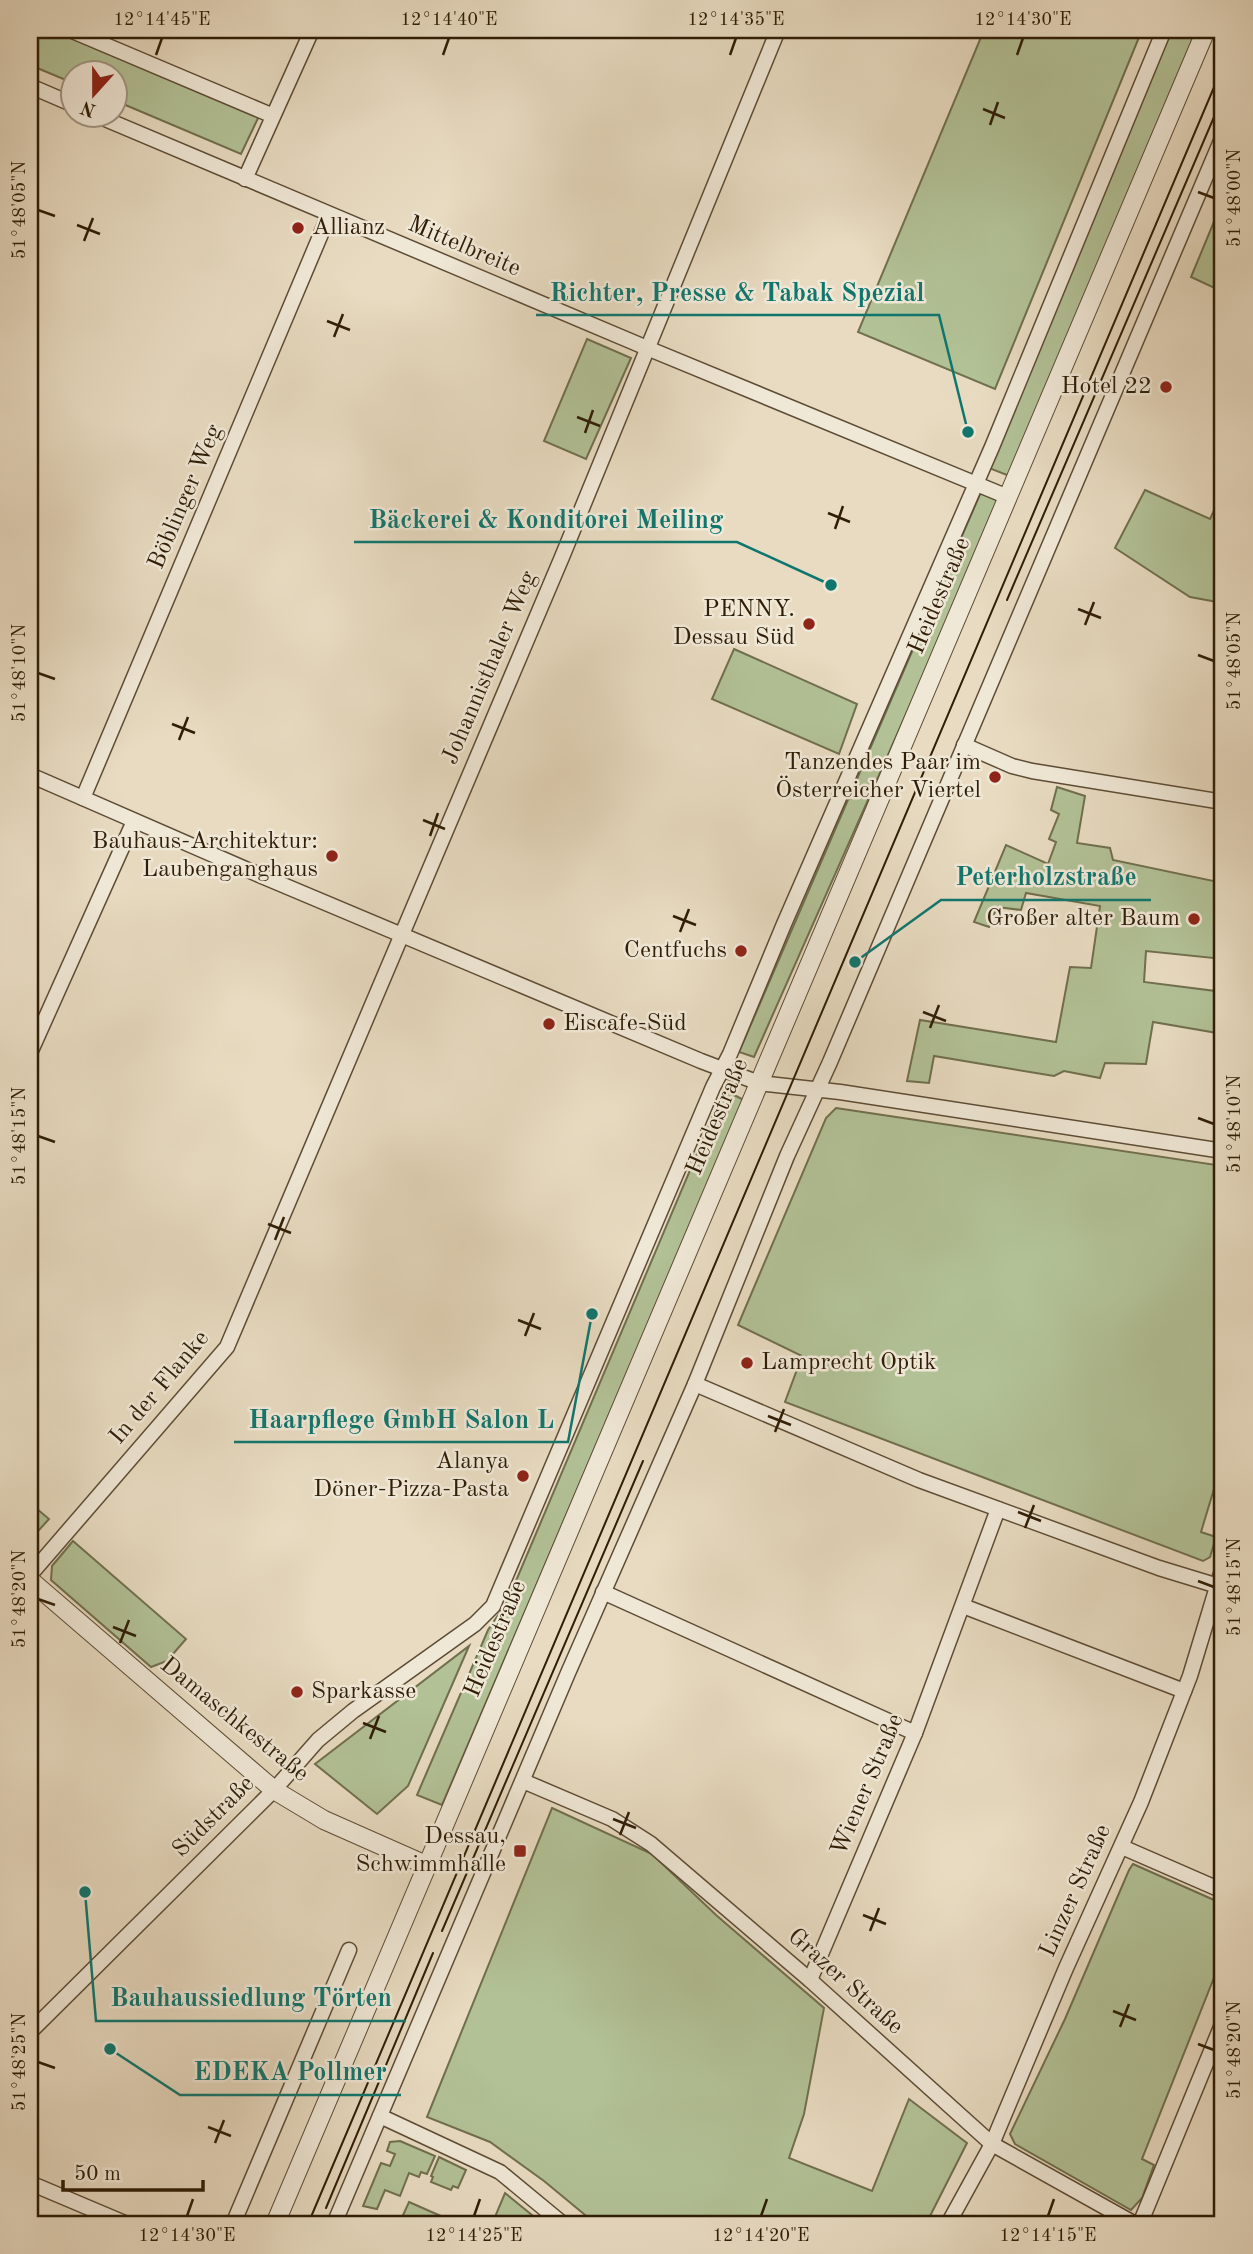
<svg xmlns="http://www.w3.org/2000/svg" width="1253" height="2254" font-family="'Old Standard TT',serif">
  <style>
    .green { fill: #b2c196; stroke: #706f4e; stroke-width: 2 }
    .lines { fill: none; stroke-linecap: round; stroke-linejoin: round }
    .minor-casing { stroke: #5d4c35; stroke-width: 17 }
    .tertiary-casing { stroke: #5d4c35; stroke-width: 20 }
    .minor { stroke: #f0e8d7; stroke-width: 14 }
    .tertiary { stroke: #f0e8d7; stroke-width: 18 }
    .tram { stroke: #2f1d06; stroke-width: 2 }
    .ticks { fill: none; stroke: #2f1d06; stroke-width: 2.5 }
    .poi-dot { fill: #8f2418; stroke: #f0e8d7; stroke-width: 2.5 }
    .labels { text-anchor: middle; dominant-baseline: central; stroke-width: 5; stroke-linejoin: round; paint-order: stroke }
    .poi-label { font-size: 24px; fill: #2f1d06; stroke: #f0e8d7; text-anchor: end }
    .street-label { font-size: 24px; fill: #2f1d06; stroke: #f0e8d7 }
    .leader { fill: none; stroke: #0f766e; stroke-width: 2.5 }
    .callout-dot { fill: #0f766e; stroke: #f0e8d7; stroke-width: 2.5 }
    .callout-label { font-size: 26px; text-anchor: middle; font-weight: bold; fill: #0f766e; stroke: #f0e8d7; stroke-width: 5; stroke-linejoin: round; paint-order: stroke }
    .neatline { fill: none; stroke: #2f1d06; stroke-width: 2.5 }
    .ticks-label { font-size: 18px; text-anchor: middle; fill: #2f1d06 }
  </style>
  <rect width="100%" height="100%" fill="#e8dbc1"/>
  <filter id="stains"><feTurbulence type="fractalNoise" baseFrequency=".00286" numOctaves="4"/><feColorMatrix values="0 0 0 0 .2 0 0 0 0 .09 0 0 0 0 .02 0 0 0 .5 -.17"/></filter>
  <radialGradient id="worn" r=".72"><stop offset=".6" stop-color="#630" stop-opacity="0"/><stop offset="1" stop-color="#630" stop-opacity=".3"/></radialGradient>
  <g class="green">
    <polygon points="33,30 56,30 259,116 241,154 116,101 116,74 74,74 73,83 30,65 30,36"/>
    <polygon points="984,30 1142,30 995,389 858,332"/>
    <polygon points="1170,30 1199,30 1012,477 989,468"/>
    <polygon points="1223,200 1223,292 1191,277"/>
    <polygon points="587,339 631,358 586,459 544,441"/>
    <polygon points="1145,490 1210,519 1223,491 1223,603 1190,597 1115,548"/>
    <polygon points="981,492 1001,500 754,1057 739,1052"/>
    <polygon points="734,649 857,704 839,754 712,699"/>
    <polygon points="1057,787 1085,796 1077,843 1110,848 1113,860 1223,883 1223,959 1146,951 1144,982 1223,992 1223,1034 1153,1022 1146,1064 1105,1063 1100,1078 1064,1071 1054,1076 934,1056 929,1083 907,1081 920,1020 1056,1042 1070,967 1091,968 1100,906 1026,893 1021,910 997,907 989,927 974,922 1006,845 1048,864 1056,842 1049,839 1059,814 1051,810"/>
    <polygon points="724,1090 744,1100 442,1805 417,1795 488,1630 507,1602"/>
    <polygon points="836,1108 1223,1166 1223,1459 1201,1532 1216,1537 1210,1557 1203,1561 785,1402 802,1356 738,1325 826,1118"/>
    <polygon points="30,1503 49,1519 30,1540"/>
    <polygon points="73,1541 186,1639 167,1661 151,1667 51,1580 52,1566"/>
    <polygon points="469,1646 408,1786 377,1814 315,1764"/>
    <polygon points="552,1808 652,1854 716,1915 824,2008 804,2114 789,2158 872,2191 909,2099 967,2143 926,2224 596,2224 544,2181 490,2142 427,2117"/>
    <polygon points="1133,1864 1223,1904 1223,1960 1221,1960 1142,2159 1154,2165 1142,2198 1131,2210 1015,2144 1010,2134 1065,2019 1129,1870"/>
    <polygon points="400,2141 435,2156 427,2174 421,2172 419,2177 409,2173 400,2196 385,2190 377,2209 363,2206 381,2163 390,2166 395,2154 387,2151 390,2142"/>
    <polygon points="439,2157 466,2170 458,2188 453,2186 451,2190 431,2182 433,2177 431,2176"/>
    <polygon points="505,2193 543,2224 492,2224"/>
    <polygon points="409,2202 459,2224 399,2224"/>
  </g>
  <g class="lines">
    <defs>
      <g id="minor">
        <polyline points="70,30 271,115"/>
        <polyline points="30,86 74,105"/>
        <polyline points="98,116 647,348 1008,497"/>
        <polyline points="245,179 312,30"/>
        <polyline points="964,745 1012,766 1032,771 1223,802"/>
        <polyline points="30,775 264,877 701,1061 759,1083 840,1092 1223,1151"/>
        <polyline points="83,798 329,215"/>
        <polyline points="30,1053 134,821"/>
        <polyline points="695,1384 919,1480 1159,1568 1218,1586"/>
        <polyline points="30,1575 227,1347 562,557 778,30"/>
        <polyline points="603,1592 915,1733"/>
        <polyline points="963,1606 1184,1691"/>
        <polyline points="523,1781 612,1819 651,1844 810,1980 992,2144 1135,2224"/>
        <polyline points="1122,1847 1223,1891"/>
        <polyline points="810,1980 915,1733 998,1509"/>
        <polyline points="30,2032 274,1790 318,1740 353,1711 475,1624 493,1606 713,1087 730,1054 784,924 992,447 1164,30"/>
        <polyline points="380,2116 500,2172 563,2224"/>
        <polyline points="30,2183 127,2224"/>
        <polyline points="233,2224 349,1950"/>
        <polyline points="334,2224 568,1673 695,1384 787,1156 830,1062 1223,136"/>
        <polyline points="948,2224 992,2144 1066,1968 1141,1802 1190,1676 1223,1567"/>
        <polyline points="1140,2224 1223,2022"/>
      </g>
      <g id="tertiary">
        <polyline points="30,1580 274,1790 324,1820 428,1866"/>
        <polyline points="275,2224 1206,30"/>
      </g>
    </defs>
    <use href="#minor" class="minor-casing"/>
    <use href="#tertiary" class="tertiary-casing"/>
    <use href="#minor" class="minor"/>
    <use href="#tertiary" class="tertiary"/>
    <g class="tram">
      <polyline points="1007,600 1223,96"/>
      <polyline points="442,1931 643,1461"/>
      <polyline points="326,2208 433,1953"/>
      <polyline points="308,2224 1223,66"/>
    </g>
  </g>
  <path class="ticks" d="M156,55l6,-17M443,55l6,-17M730,55l6,-17M1017,55l6,-17M983,109l22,9M990,125l8,-23M1198,192l16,6M38,210l17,6M77,225l23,9M84,241l9,-23M327,321l23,9M334,337l9,-23M577,417l23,9M585,433l8,-23M828,513l22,9M835,529l8,-23M1078,609l23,9M1085,625l9,-23M1198,655l16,6M38,673l17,6M172,724l23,9M179,740l9,-23M423,820l22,9M430,836l8,-23M673,916l23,9M680,932l9,-23M923,1012l23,9M930,1028l9,-23M1198,1118l16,6M38,1136l17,6M268,1224l23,9M275,1240l9,-23M518,1320l23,9M525,1336l9,-23M768,1416l23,9M775,1432l9,-23M1018,1512l23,9M1025,1528l9,-23M1198,1581l16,6M38,1599l17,6M113,1627l23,9M120,1643l9,-23M363,1723l23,9M370,1739l9,-23M613,1819l23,9M620,1835l9,-23M863,1915l23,9M870,1931l9,-23M1113,2011l23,9M1120,2027l9,-23M1198,2044l16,6M38,2062l17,6M208,2127l23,9M215,2143l9,-23M187,2216l6,-17M474,2216l6,-17M761,2216l6,-17M1048,2216l6,-17"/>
  <g class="poi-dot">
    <circle cx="298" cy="228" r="7"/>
    <circle cx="1166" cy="387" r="7"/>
    <circle cx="809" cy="624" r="7"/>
    <circle cx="995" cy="777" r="7"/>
    <circle cx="332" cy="856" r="7"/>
    <circle cx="1194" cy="919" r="7"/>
    <circle cx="741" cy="951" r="7"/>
    <circle cx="549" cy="1024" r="7"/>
    <circle cx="747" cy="1363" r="7"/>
    <circle cx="523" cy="1476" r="7"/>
    <circle cx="297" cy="1692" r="7"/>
    <rect x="513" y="1844" width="14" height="14" rx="3.5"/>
  </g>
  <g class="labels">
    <g class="poi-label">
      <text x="312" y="228" text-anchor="start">Allianz</text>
      <text x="1152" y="387">Hotel 22</text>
      <text x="795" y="610">PENNY.<tspan x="795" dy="28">Dessau Süd</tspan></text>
      <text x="981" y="763">Tanzendes Paar im<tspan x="981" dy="28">Österreicher Viertel</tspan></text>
      <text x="318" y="842">Bauhaus-Architektur:<tspan x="318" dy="28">Laubenganghaus</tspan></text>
      <text x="1180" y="919">Großer alter Baum</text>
      <text x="727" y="951">Centfuchs</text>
      <text x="563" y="1024" text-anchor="start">Eiscafe-Süd</text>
      <text x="761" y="1363" text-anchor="start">Lamprecht Optik</text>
      <text x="509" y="1462">Alanya<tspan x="509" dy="28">Döner-Pizza-Pasta</tspan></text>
      <text x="311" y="1692" text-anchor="start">Sparkasse</text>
      <text x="506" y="1837">Dessau,<tspan x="506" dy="28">Schwimmhalle</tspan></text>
    </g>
    <g class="street-label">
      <text transform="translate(464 247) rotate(23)">Mittelbreite</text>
      <text transform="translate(186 497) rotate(-67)">Böblinger Weg</text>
      <text transform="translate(940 596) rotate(-67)">Heidestraße</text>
      <text transform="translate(490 668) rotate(-67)">Johannisthaler Weg</text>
      <text transform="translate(718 1117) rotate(-67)">Heidestraße</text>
      <text transform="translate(160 1388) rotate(-50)">In der Flanke</text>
      <text transform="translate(496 1639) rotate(-67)">Heidestraße</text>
      <text transform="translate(234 1720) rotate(39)">Damaschkestraße</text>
      <text transform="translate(868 1785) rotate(-67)">Wiener Straße</text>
      <text transform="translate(214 1817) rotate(-45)">Südstraße</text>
      <text transform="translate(1076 1891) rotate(-66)">Linzer Straße</text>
      <text transform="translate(845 1982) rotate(42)">Grazer Straße</text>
    </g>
  </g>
  <path class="leader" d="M968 432L939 315H536M831 585L737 542H354M855 962L941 900H1151M592 1314L568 1442H234M85 1892L96 2021H406M110 2049L180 2095H401"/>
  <g class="callout-dot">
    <circle cx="968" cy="432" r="7"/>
    <circle cx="831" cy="585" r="7"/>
    <circle cx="855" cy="962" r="7"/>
    <circle cx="592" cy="1314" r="7"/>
    <circle cx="85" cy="1892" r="7"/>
    <circle cx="110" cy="2049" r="7"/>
  </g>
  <g class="callout-label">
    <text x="737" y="301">Richter, Presse &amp; Tabak Spezial</text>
    <text x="546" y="528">Bäckerei &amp; Konditorei Meiling</text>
    <text x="1046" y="885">Peterholzstraße</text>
    <text x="401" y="1428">Haarpflege GmbH Salon L</text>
    <text x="251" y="2006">Bauhaussiedlung Törten</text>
    <text x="290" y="2080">EDEKA Pollmer</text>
  </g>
  <rect width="1253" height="2254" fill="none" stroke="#e8dbc1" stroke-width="77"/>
  <g transform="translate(94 94) rotate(201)"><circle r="33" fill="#f0e8d7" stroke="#a39783" stroke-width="2"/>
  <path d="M0-5L12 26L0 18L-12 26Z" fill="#8f2418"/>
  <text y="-10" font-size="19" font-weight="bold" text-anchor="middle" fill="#2f1d06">N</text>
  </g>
  <path d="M63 2180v10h140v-10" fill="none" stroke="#2f1d06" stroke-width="3.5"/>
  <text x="74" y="2180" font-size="21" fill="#2f1d06" stroke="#f0e8d7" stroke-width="5" paint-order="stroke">50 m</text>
  <rect x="38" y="38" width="1176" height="2178" class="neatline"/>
  <g class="ticks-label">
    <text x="162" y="25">12°14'45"E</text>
    <text x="449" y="25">12°14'40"E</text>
    <text x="736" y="25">12°14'35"E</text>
    <text x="1023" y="25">12°14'30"E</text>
    <text transform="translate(1234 198) rotate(-90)" y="6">51°48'00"N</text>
    <text transform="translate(19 210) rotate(-90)" y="6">51°48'05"N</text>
    <text transform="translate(1234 661) rotate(-90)" y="6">51°48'05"N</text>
    <text transform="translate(19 673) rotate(-90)" y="6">51°48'10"N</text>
    <text transform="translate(1234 1124) rotate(-90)" y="6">51°48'10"N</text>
    <text transform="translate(19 1136) rotate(-90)" y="6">51°48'15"N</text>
    <text transform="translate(1234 1587) rotate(-90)" y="6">51°48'15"N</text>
    <text transform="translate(19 1599) rotate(-90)" y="6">51°48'20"N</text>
    <text transform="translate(1234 2050) rotate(-90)" y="6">51°48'20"N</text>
    <text transform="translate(19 2062) rotate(-90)" y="6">51°48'25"N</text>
    <text x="187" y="2241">12°14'30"E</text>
    <text x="474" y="2241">12°14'25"E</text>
    <text x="761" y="2241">12°14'20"E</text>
    <text x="1048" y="2241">12°14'15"E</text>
  </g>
  <rect width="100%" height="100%" filter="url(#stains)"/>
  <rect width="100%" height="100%" fill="url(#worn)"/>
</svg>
